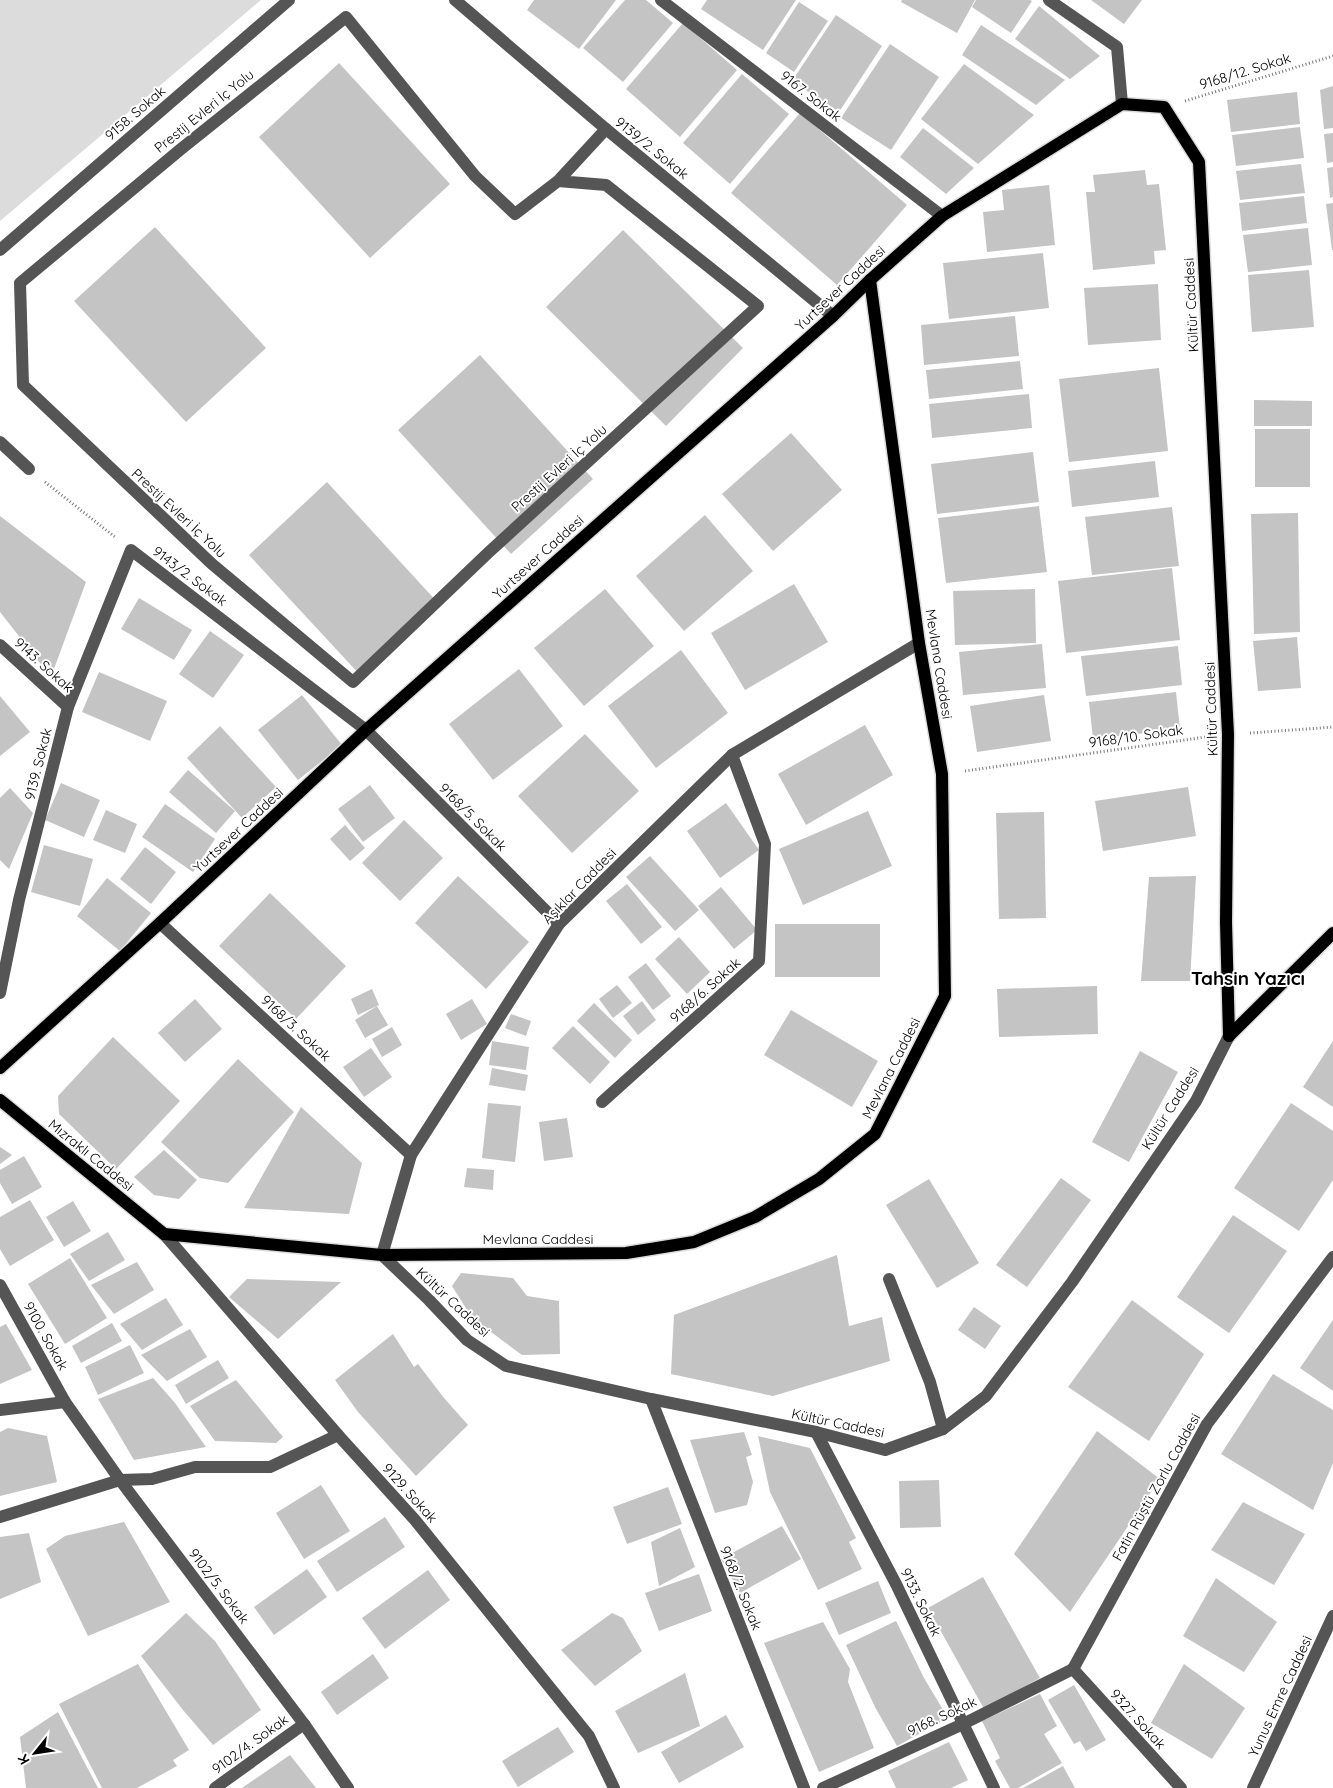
<svg xmlns="http://www.w3.org/2000/svg" width="1333" height="1788" font-family="Quicksand,sans-serif">
  <style>
    .green { fill: #dcdcdc }
    .building { fill: #c4c4c4 }
    .lines { fill: none; stroke-linecap: round; stroke-linejoin: round }
    .major-casing { stroke: #dbdbdb; stroke-width: 15 }
    .path { stroke: #777; stroke-width: 3; stroke-dasharray: 1 2.5; stroke-linecap: butt }
    .minor { stroke: #555; stroke-width: 12 }
    .major { stroke: #000; stroke-width: 12 }
    .labels { text-anchor: middle; dominant-baseline: central; stroke-width: 4; stroke-linejoin: round; paint-order: stroke }
    .street-label { font-size: 14px; fill: #000; stroke: #fff }
    .district-label { font-size: 19px; font-weight: bold; fill: #000; stroke: #fff }
  </style>
  <rect width="100%" height="100%" fill="#fff"/>
  <polygon class="green" points="0,0 261,0 0,221"/>
  <g class="building">
    <polygon points="534,0 616,0 579,49 527,10"/>
    <polygon points="625,0 646,0 673,23 623,82 583,48"/>
    <polygon points="707,0 796,0 763,50 701,9"/>
    <polygon points="902,0 975,0 957,33 901,2"/>
    <polygon points="976,0 1030,0 1032,1 1011,33 972,7"/>
    <polygon points="1091,0 1142,0 1124,24"/>
    <polygon points="799,2 828,21 794,72 766,53"/>
    <polygon points="1039,6 1100,56 1070,79 1015,39"/>
    <polygon points="836,15 882,46 839,112 792,81"/>
    <polygon points="683,23 737,70 680,137 626,89"/>
    <polygon points="981,25 1065,80 1036,105 962,55"/>
    <polygon points="890,44 939,77 891,150 841,118"/>
    <polygon points="339,63 450,184 370,258 259,137"/>
    <polygon points="964,64 1034,115 978,164 921,119"/>
    <polygon points="742,74 789,114 730,184 683,143"/>
    <polygon points="1333,86 1333,128 1324,129 1320,90"/>
    <polygon points="1297,92 1300,124 1231,132 1227,100"/>
    <polygon points="800,113 907,205 837,285 731,193"/>
    <polygon points="1300,127 1304,158 1236,166 1232,135"/>
    <polygon points="923,128 974,168 946,194 900,157"/>
    <polygon points="1333,133 1333,162 1327,163 1324,134"/>
    <polygon points="1301,164 1305,193 1240,200 1236,171"/>
    <polygon points="1333,167 1333,197 1330,198 1327,168"/>
    <polygon points="1145,170 1147,185 1159,184 1166,250 1154,251 1155,264 1093,270 1086,192 1095,192 1093,175"/>
    <polygon points="1049,185 1055,245 987,252 983,212 1004,210 1002,190"/>
    <polygon points="1304,196 1307,223 1242,231 1239,203"/>
    <polygon points="1333,203 1333,250 1332,250 1326,204"/>
    <polygon points="155,227 266,348 186,422 74,301"/>
    <polygon points="1308,228 1312,265 1248,272 1243,235"/>
    <polygon points="623,230 743,348 666,426 546,307"/>
    <polygon points="1043,253 1049,308 949,319 943,263"/>
    <polygon points="1309,270 1314,327 1252,332 1248,275"/>
    <polygon points="1158,284 1161,340 1088,345 1084,288"/>
    <polygon points="1015,316 1019,356 924,365 921,325"/>
    <polygon points="480,355 593,479 511,554 398,430"/>
    <polygon points="1020,361 1023,389 929,399 926,370"/>
    <polygon points="1159,368 1168,451 1069,462 1059,379"/>
    <polygon points="1029,394 1032,428 932,438 929,404"/>
    <polygon points="1254,400 1312,401 1312,426 1254,426"/>
    <rect x="1255" y="429" width="55" height="58"/>
    <polygon points="791,433 842,490 773,551 722,494"/>
    <polygon points="1033,452 1039,502 937,514 931,464"/>
    <polygon points="1155,461 1159,497 1072,507 1068,471"/>
    <polygon points="327,482 439,604 361,676 249,555"/>
    <polygon points="1039,506 1047,572 946,583 938,518"/>
    <polygon points="1172,507 1179,566 1092,575 1085,517"/>
    <polygon points="1298,513 1300,632 1254,634 1251,514"/>
    <polygon points="705,515 753,571 684,631 636,576"/>
    <polygon points="0,516 86,582 51,677 0,612"/>
    <polygon points="1172,568 1180,640 1066,653 1058,581"/>
    <polygon points="794,584 828,642 745,690 711,633"/>
    <polygon points="605,589 654,646 584,706 534,648"/>
    <polygon points="1035,589 1036,643 955,645 953,591"/>
    <polygon points="139,598 192,630 174,660 121,629"/>
    <polygon points="210,631 244,655 213,698 179,674"/>
    <polygon points="1297,637 1301,688 1258,691 1253,641"/>
    <polygon points="1042,644 1046,688 963,695 959,652"/>
    <polygon points="1178,646 1182,685 1086,696 1081,656"/>
    <polygon points="681,650 728,713 656,768 608,706"/>
    <polygon points="519,669 563,726 493,780 449,724"/>
    <polygon points="99,672 167,701 150,741 82,712"/>
    <polygon points="1176,692 1180,729 1093,739 1089,702"/>
    <polygon points="302,695 342,745 298,780 258,730"/>
    <polygon points="1044,695 1051,741 977,752 970,706"/>
    <polygon points="0,696 30,732 0,756"/>
    <polygon points="865,725 893,775 806,825 778,774"/>
    <polygon points="220,726 276,787 242,818 187,758"/>
    <polygon points="585,734 639,791 572,853 518,796"/>
    <polygon points="188,770 235,811 216,833 169,792"/>
    <polygon points="61,783 100,800 84,837 45,820"/>
    <polygon points="370,785 395,818 363,842 338,809"/>
    <polygon points="1188,787 1196,836 1103,851 1095,801"/>
    <polygon points="10,788 33,813 9,869 0,860 0,798"/>
    <polygon points="726,803 759,850 720,878 687,831"/>
    <polygon points="165,804 215,839 193,872 142,837"/>
    <polygon points="106,810 137,824 125,853 93,840"/>
    <polygon points="868,811 892,866 803,905 779,849"/>
    <polygon points="1044,812 1046,918 999,919 996,813"/>
    <polygon points="404,820 443,858 400,901 362,863"/>
    <polygon points="345,825 365,848 350,861 330,839"/>
    <polygon points="44,845 93,859 80,906 31,892"/>
    <polygon points="145,847 176,872 151,904 120,879"/>
    <polygon points="650,856 699,910 675,931 626,877"/>
    <polygon points="458,876 529,942 486,989 415,923"/>
    <polygon points="1196,876 1190,981 1141,981 1149,877"/>
    <polygon points="107,878 151,913 120,951 77,916"/>
    <polygon points="627,884 662,927 641,944 606,901"/>
    <polygon points="721,887 757,930 734,949 698,906"/>
    <polygon points="270,893 346,966 296,1019 219,946"/>
    <rect x="775" y="924" width="105" height="53"/>
    <polygon points="679,937 710,972 687,994 655,959"/>
    <polygon points="646,963 671,996 653,1010 628,977"/>
    <polygon points="617,985 632,1003 613,1018 599,999"/>
    <polygon points="1097,986 1098,1034 999,1037 997,989"/>
    <polygon points="372,989 379,1005 358,1015 351,999"/>
    <polygon points="195,999 222,1029 185,1062 158,1033"/>
    <polygon points="472,999 487,1024 461,1040 446,1014"/>
    <polygon points="642,1001 656,1020 638,1035 623,1016"/>
    <polygon points="594,1003 632,1040 615,1058 577,1021"/>
    <polygon points="377,1006 388,1025 365,1038 355,1020"/>
    <polygon points="791,1010 878,1061 852,1107 764,1055"/>
    <polygon points="511,1014 531,1021 526,1036 505,1028"/>
    <polygon points="573,1026 610,1062 590,1084 552,1048"/>
    <polygon points="392,1027 402,1045 382,1057 372,1039"/>
    <polygon points="113,1037 180,1101 116,1169 59,1114 58,1096"/>
    <polygon points="492,1041 529,1047 526,1070 489,1065"/>
    <polygon points="1333,1041 1333,1107 1303,1087"/>
    <polygon points="371,1048 392,1077 364,1097 343,1067"/>
    <polygon points="1140,1051 1178,1072 1129,1162 1092,1142"/>
    <polygon points="238,1059 294,1112 228,1183 200,1178 161,1142"/>
    <polygon points="492,1068 528,1075 525,1091 489,1085"/>
    <polygon points="488,1103 521,1106 515,1162 482,1158"/>
    <polygon points="1291,1103 1333,1131 1333,1180 1299,1231 1234,1188"/>
    <polygon points="301,1107 362,1163 349,1214 244,1208"/>
    <polygon points="567,1118 573,1157 544,1161 539,1122"/>
    <polygon points="0,1147 12,1155 0,1164"/>
    <polygon points="164,1150 197,1180 179,1199 154,1195 134,1177"/>
    <polygon points="24,1156 42,1187 12,1204 0,1183 0,1170"/>
    <polygon points="467,1168 494,1170 493,1190 464,1187"/>
    <polygon points="1061,1178 1091,1200 1027,1287 996,1265"/>
    <polygon points="929,1179 979,1263 937,1288 886,1205"/>
    <polygon points="30,1200 54,1240 10,1266 0,1249 0,1217"/>
    <polygon points="73,1201 91,1231 64,1247 46,1217"/>
    <polygon points="1233,1215 1287,1251 1229,1333 1177,1297"/>
    <polygon points="108,1232 125,1260 89,1281 70,1254"/>
    <polygon points="837,1255 849,1326 882,1317 890,1361 773,1396 671,1374 674,1315"/>
    <polygon points="70,1258 107,1318 65,1344 28,1284"/>
    <polygon points="137,1262 154,1290 114,1314 91,1285"/>
    <polygon points="461,1273 513,1278 527,1296 559,1301 560,1354 522,1355 472,1318 452,1286"/>
    <polygon points="247,1279 341,1282 278,1339 229,1297"/>
    <polygon points="166,1298 183,1325 142,1350 120,1324"/>
    <polygon points="1132,1300 1204,1354 1149,1441 1068,1387"/>
    <polygon points="974,1307 1001,1326 985,1349 958,1330"/>
    <polygon points="1333,1320 1333,1391 1300,1368"/>
    <polygon points="112,1323 122,1341 81,1363 72,1346"/>
    <polygon points="6,1324 32,1370 0,1384 0,1327"/>
    <polygon points="190,1329 207,1357 167,1381 141,1355"/>
    <polygon points="393,1334 414,1367 418,1364 444,1398 468,1425 416,1476 358,1412 335,1380"/>
    <polygon points="130,1345 144,1373 98,1395 85,1367"/>
    <polygon points="218,1360 229,1378 186,1404 175,1385"/>
    <polygon points="1273,1374 1333,1410 1333,1463 1313,1510 1221,1454"/>
    <polygon points="153,1378 175,1403 206,1447 134,1460 98,1399"/>
    <polygon points="236,1380 283,1437 276,1443 215,1441 190,1406"/>
    <polygon points="8,1428 47,1436 57,1482 0,1496 0,1432"/>
    <polygon points="1097,1431 1160,1479 1070,1612 1014,1554"/>
    <polygon points="744,1432 752,1455 746,1457 753,1482 747,1505 715,1513 690,1440"/>
    <polygon points="758,1436 810,1448 856,1538 849,1542 862,1569 818,1590 770,1492"/>
    <polygon points="939,1480 941,1527 900,1528 899,1481"/>
    <polygon points="321,1485 350,1531 304,1559 276,1513"/>
    <polygon points="668,1487 682,1524 627,1544 613,1507"/>
    <polygon points="1243,1502 1305,1534 1274,1585 1211,1550"/>
    <polygon points="385,1517 405,1547 337,1592 317,1561"/>
    <polygon points="124,1522 170,1602 88,1636 46,1549 65,1536"/>
    <polygon points="782,1526 801,1559 740,1593 721,1559"/>
    <polygon points="680,1528 695,1567 659,1586 651,1542"/>
    <polygon points="29,1533 41,1582 0,1599 0,1537"/>
    <polygon points="307,1569 327,1597 274,1635 254,1607"/>
    <polygon points="428,1570 450,1600 385,1649 362,1618"/>
    <polygon points="699,1574 712,1611 659,1631 645,1593"/>
    <polygon points="983,1577 1040,1678 984,1709 928,1608"/>
    <polygon points="1216,1578 1277,1622 1244,1672 1183,1636"/>
    <polygon points="878,1581 891,1613 839,1635 825,1603"/>
    <polygon points="186,1613 215,1641 261,1710 213,1745 183,1710 141,1656"/>
    <polygon points="612,1613 623,1618 642,1651 595,1686 561,1650"/>
    <polygon points="896,1621 924,1678 948,1718 897,1746 875,1707 846,1645"/>
    <polygon points="823,1622 850,1669 848,1682 874,1748 819,1772 764,1643"/>
    <polygon points="373,1654 389,1678 337,1715 321,1692"/>
    <polygon points="138,1664 189,1750 173,1760 177,1766 137,1788 102,1788 59,1704"/>
    <polygon points="1184,1664 1245,1708 1212,1759 1151,1723"/>
    <polygon points="685,1673 700,1726 638,1753 615,1711"/>
    <polygon points="1074,1685 1106,1740 1086,1751 1080,1741 1074,1744 1048,1700"/>
    <polygon points="1040,1694 1057,1726 1044,1734 1062,1763 1018,1788 1010,1788 995,1761 1000,1758 982,1721"/>
    <polygon points="58,1712 98,1788 26,1788 20,1737"/>
    <polygon points="726,1715 744,1747 679,1783 661,1752"/>
    <polygon points="558,1727 574,1752 518,1787 502,1761"/>
    <polygon points="949,1742 968,1780 951,1788 896,1788 888,1771"/>
    <polygon points="290,1755 316,1788 242,1788"/>
    <polygon points="1063,1766 1075,1788 1023,1788"/>
  </g>
  <g class="lines">
    <defs>
      <g id="major">
        <polyline points="1229,1036 1333,933"/>
        <polyline points="0,1068 160,923 366,730 833,316 870,280 942,216 1122,104 1164,107 1199,162 1228,734 1226,922 1229,1036"/>
        <polyline points="0,1100 164,1234 382,1255 626,1253 694,1242 755,1217 819,1179 875,1134 945,996 942,774 919,643 870,280"/>
      </g>
    </defs>
    <use href="#major" class="major-casing"/>
    <g class="path">
      <polyline points="1185,101 1333,56"/>
      <polyline points="45,482 115,537"/>
      <polyline points="1250,733 1333,727"/>
      <polyline points="965,771 1206,737"/>
    </g>
    <g class="minor">
      <polyline points="455,0 606,129 833,316"/>
      <polyline points="661,0 942,216"/>
      <polyline points="1049,0 1117,47 1122,104"/>
      <polyline points="558,181 515,214 475,176 346,17 181,149 20,283 23,385 212,564 353,682 489,552 758,306 606,185 558,181 606,129"/>
      <polyline points="0,250 289,0"/>
      <polyline points="0,442 29,469"/>
      <polyline points="919,643 732,755 559,924 411,1155 382,1255 429,1300 467,1340 506,1366 651,1399 816,1432 885,1450 943,1429 986,1396 1072,1282 1196,1101 1229,1036"/>
      <polyline points="0,645 68,707"/>
      <polyline points="160,923 411,1155"/>
      <polyline points="0,993 19,900 68,707 131,550 366,730 559,924"/>
      <polyline points="602,1102 759,961 765,844 732,755"/>
      <polyline points="164,1234 338,1435 415,1520 589,1736 614,1788"/>
      <polyline points="889,1279 930,1382 943,1429"/>
      <polyline points="0,1285 65,1402 120,1480 304,1724 348,1788"/>
      <polyline points="651,1399 804,1788"/>
      <polyline points="0,1410 65,1402"/>
      <polyline points="816,1432 896,1584 994,1788"/>
      <polyline points="0,1517 120,1480 152,1479 195,1467 270,1467 338,1435"/>
      <polyline points="1073,1669 1207,1424 1333,1257"/>
      <polyline points="1073,1669 1181,1788"/>
      <polyline points="215,1788 304,1724"/>
      <polyline points="823,1788 963,1724 1073,1669"/>
      <polyline points="1253,1788 1333,1616"/>
    </g>
    <use href="#major" class="major"/>
  </g>
  <g class="labels">
    <g class="street-label">
      <text transform="translate(1245 71) rotate(-17)">9168/12. Sokak</text>
      <text transform="translate(811 96) rotate(38)">9167. Sokak</text>
      <text transform="translate(204 111) rotate(-39)">Prestij Evleri İç Yolu</text>
      <text transform="translate(135 113) rotate(-41)">9158. Sokak</text>
      <text transform="translate(652 148) rotate(39)">9139/2. Sokak</text>
      <text transform="translate(840 288) rotate(-43)">Yurtsever Caddesi</text>
      <text transform="translate(1191 305) rotate(-93)">Kültür Caddesi</text>
      <text transform="translate(559 468) rotate(-42)">Prestij Evleri İç Yolu</text>
      <text transform="translate(179 513) rotate(43)">Prestij Evleri İç Yolu</text>
      <text transform="translate(538 557) rotate(-42)">Yurtsever Caddesi</text>
      <text transform="translate(190 576) rotate(37)">9143/2. Sokak</text>
      <text transform="translate(939 664) rotate(81)">Mevlana Caddesi</text>
      <text transform="translate(44 665) rotate(42)">9143. Sokak</text>
      <text transform="translate(1211 709) rotate(-92)">Kültür Caddesi</text>
      <text transform="translate(1136 736) rotate(-8)">9168/10. Sokak</text>
      <text transform="translate(38 764) rotate(-76)">9139. Sokak</text>
      <text transform="translate(473 817) rotate(45)">9168/5. Sokak</text>
      <text transform="translate(238 830) rotate(-43)">Yurtsever Caddesi</text>
      <text transform="translate(579 886) rotate(-46)">Aşıklar Caddesi</text>
      <text transform="translate(705 990) rotate(-42)">9168/6. Sokak</text>
      <text transform="translate(296 1028) rotate(43)">9168/3. Sokak</text>
      <text transform="translate(891 1068) rotate(-63)">Mevlana Caddesi</text>
      <text transform="translate(1170 1108) rotate(-58)">Kültür Caddesi</text>
      <text transform="translate(91 1155) rotate(39)">Mızraklı Caddesi</text>
      <text x="538" y="1239">Mevlana Caddesi</text>
      <text transform="translate(453 1302) rotate(43)">Kültür Caddesi</text>
      <text transform="translate(46 1336) rotate(61)">9100. Sokak</text>
      <text transform="translate(838 1423) rotate(12)">Kültür Caddesi</text>
      <text transform="translate(1156 1487) rotate(-61)">Fatin Rüştü Zorlu Caddesi</text>
      <text transform="translate(410 1493) rotate(48)">9129. Sokak</text>
      <text transform="translate(219 1586) rotate(53)">9102/5. Sokak</text>
      <text transform="translate(741 1588) rotate(68)">9168/2. Sokak</text>
      <text transform="translate(921 1602) rotate(64)">9133. Sokak</text>
      <text transform="translate(1280 1696) rotate(-65)">Yunus Emre Caddesi</text>
      <text transform="translate(942 1716) rotate(-25)">9168. Sokak</text>
      <text transform="translate(1138 1719) rotate(48)">9327. Sokak</text>
      <text transform="translate(250 1744) rotate(-36)">9102/4. Sokak</text>
    </g>
    <g class="district-label">
      <text x="1248" y="978">Tahsin Yazıcı</text>
    </g>
  </g>
  <g transform="translate(35 1753) rotate(240)" stroke="#ffffff" stroke-width="4" paint-order="stroke">
  <path d="M0-4L9 19L0 12L-9 19Z" fill="#000000"/>
  <text y="-8" font-size="14" font-weight="bold" text-anchor="middle" fill="#000000">K</text>
  </g>
</svg>
